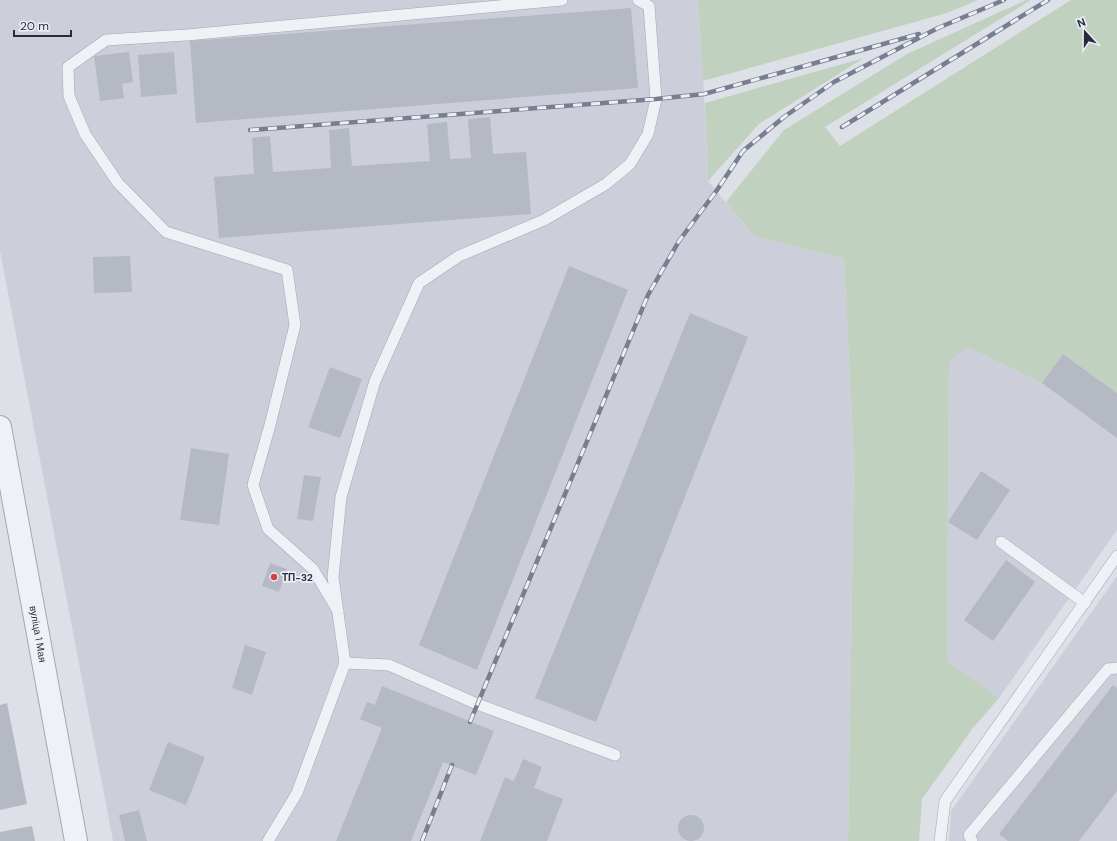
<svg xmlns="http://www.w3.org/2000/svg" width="1117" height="841" font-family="'DM Sans',sans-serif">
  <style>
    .built { fill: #cccfd9 }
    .green { fill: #c1d1bf }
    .building { fill: #b5b9c4 }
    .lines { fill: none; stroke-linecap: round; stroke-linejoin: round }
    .service-casing { stroke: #a3a7b1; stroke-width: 12 }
    .tertiary-casing { stroke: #a3a7b1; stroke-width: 24 }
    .service { stroke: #f0f1f6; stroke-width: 11 }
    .tertiary { stroke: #f0f1f6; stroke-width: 22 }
    .rail-casing { stroke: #777e90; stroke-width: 4.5 }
    .rail { stroke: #edeff5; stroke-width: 3; stroke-dasharray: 9; stroke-linecap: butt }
    .poi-dot { fill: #cc4247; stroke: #edeff5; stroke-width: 1.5 }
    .labels { text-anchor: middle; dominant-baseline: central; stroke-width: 3.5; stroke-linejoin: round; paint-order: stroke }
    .poi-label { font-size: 10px; font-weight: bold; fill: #272d3e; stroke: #edeff5; text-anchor: start }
    .street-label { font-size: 10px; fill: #272d3e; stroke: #edeff5 }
  </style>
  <rect width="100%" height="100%" fill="#dde0e7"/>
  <g class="built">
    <polygon points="0,0 698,0 704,94 708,181 754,236 844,259 854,461 848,841 113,841 0,251"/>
    <polygon points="968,346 1042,383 1063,354 1117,393 1117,530 999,698 947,661 949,361"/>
    <polygon points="1117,576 1117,841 949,841 951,811"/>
  </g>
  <g class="green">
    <polygon points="698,0 978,0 947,13 703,81"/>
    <polygon points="1026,0 1031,0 825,127 840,146 1071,0 1117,0 1117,393 1063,354 1042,383 968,347 949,361 947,661 999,698 973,728 922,799 919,841 848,841 854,461 844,259 754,236 726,202 784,130 907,54"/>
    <polygon points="864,58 759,124 708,181 705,103"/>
  </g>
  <g class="building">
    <polygon points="631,8 638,88 196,123 190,41"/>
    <polygon points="129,52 133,82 122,84 124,98 100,101 94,56"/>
    <polygon points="174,52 177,94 141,97 138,55"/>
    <polygon points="490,117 493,154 526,152 531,214 219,238 214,177 254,174 252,138 270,136 273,172 331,168 329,130 349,128 352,166 430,161 427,124 447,122 450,159 471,158 468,119"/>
    <polygon points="130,256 132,292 94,293 93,257"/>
    <polygon points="569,266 628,290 477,670 419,645"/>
    <polygon points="690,313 748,337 596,722 535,698"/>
    <polygon points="1063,354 1117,393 1117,438 1042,383"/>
    <polygon points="330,367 362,379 340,438 308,427"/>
    <polygon points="191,448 229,454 219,525 180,520"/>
    <polygon points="981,471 1010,490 977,540 948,522"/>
    <polygon points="304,475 321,477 313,521 297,519"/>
    <polygon points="1006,560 1035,582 993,641 964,620"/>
    <polygon points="270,563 287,569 279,592 262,586"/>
    <polygon points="245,645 266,652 252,695 232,688"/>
    <polygon points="1113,685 1117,688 1117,791 1079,841 1008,841 999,834"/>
    <polygon points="382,686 494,731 476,775 443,762 411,841 336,841 382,728 360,719 367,702 375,705"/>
    <polygon points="7,703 27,804 0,810 0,705"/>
    <polygon points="168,742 205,757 186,805 149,790"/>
    <polygon points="523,759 542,767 534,788 563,799 547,841 480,841 505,777 514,781"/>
    <polygon points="139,810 147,841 125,841 119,815"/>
    <circle cx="691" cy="828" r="13"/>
    <polygon points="32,826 35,841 0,841 0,832"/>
  </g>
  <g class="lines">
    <defs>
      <g id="service">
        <polyline points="1001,542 1085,603"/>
        <polyline points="338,611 313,569 268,529 253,485 270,425 295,325 287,270 166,232 118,183 85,134 69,96 68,67 106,40 187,35 562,0"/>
        <polyline points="345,663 389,665 477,704 615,755"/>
        <polyline points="268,841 297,793 345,663 333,577 341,497 375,381 419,283 459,256 544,220 606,184 630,164 648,134 656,99 649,6 638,0"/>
        <polyline points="940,841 945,801 1117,556"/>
        <polyline points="972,841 969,835 1108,669 1117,668"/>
      </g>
      <polyline id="tertiary" points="0,427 76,841"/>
    </defs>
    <use href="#service" class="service-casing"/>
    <use href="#tertiary" class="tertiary-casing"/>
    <use href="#service" class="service"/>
    <use href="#tertiary" class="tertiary"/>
    <defs>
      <g id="rail">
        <polyline points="842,127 1048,0"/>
        <polyline points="250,130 656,99 704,94 919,34"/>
        <polyline points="470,722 648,295 679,241 717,190 743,151 784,117 834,82 938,28 1004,0"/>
        <polyline points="422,841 452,765"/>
      </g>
    </defs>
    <use href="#rail" class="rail-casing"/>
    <use href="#rail" class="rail"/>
  </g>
  <circle class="poi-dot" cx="274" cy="577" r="4"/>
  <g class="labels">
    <g class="poi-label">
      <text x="282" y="577">ТП-32</text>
    </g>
    <g class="street-label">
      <text transform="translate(38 634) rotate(80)">вуліца 1 Мая</text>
    </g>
  </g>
  <g transform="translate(1085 32) rotate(339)" stroke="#edeff5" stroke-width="3" paint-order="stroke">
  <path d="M0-3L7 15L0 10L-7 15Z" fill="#272d3e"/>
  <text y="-6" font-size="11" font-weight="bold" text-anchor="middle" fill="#272d3e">N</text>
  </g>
  <path d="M14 30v6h57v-6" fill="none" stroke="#272d3e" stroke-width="2"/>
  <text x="20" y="30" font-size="12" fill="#272d3e" stroke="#edeff5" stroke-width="3" paint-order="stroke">20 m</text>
</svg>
